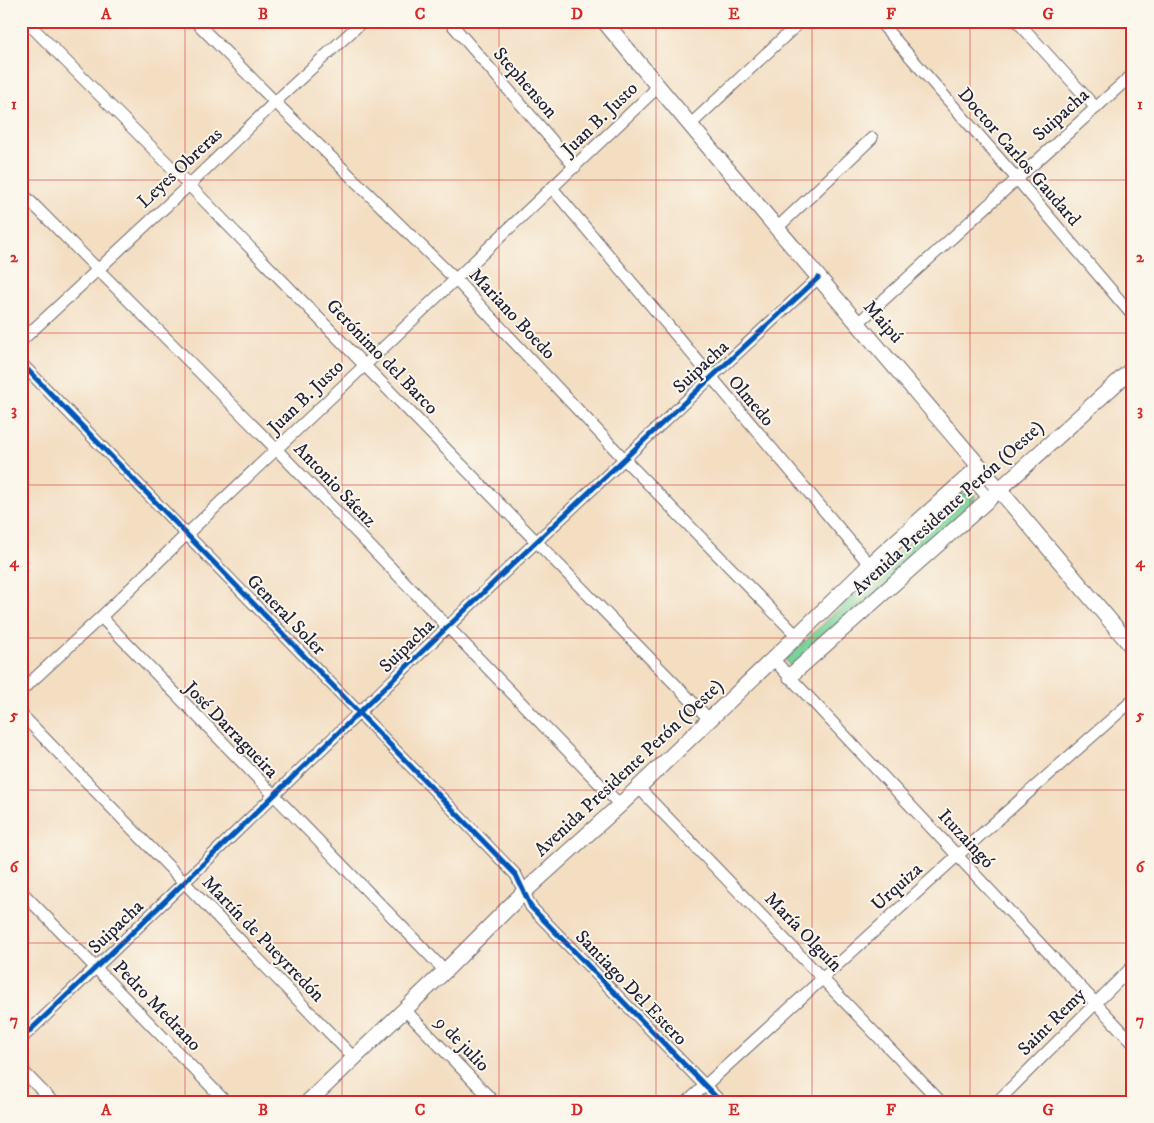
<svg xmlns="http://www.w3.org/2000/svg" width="1154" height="1123" font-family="'IM FELL DW Pica',serif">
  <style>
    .green { fill: #79d39a; stroke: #4e7a6a }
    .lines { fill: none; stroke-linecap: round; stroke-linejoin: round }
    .minor-casing { stroke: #6b646a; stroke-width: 13 }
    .secondary-casing { stroke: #6b646a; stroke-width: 17 }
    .minor { stroke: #fff; stroke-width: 11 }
    .secondary { stroke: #fff; stroke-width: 15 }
    .cycleway-casing { stroke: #fbf7ec; stroke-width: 8 }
    .cycleway { stroke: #0057b8; stroke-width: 5 }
    .grid { fill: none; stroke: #d62828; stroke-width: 1; stroke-opacity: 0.55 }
    .labels { text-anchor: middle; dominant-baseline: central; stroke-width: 4; stroke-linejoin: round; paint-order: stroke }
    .street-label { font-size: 19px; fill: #22223b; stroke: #fbf7ec }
    .neatline { fill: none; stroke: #d62828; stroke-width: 2 }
    .grid-label { font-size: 16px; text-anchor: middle; font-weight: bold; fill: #d62828 }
  </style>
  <rect width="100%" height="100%" fill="#fbf7ec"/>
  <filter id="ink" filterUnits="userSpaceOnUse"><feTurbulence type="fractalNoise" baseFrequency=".02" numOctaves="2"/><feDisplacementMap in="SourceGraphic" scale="10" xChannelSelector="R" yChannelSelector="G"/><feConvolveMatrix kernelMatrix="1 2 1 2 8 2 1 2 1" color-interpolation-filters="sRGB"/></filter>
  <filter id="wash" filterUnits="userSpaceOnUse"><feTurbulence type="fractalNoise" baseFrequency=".0096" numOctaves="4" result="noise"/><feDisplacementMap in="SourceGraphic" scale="20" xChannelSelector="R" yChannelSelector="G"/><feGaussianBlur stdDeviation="1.12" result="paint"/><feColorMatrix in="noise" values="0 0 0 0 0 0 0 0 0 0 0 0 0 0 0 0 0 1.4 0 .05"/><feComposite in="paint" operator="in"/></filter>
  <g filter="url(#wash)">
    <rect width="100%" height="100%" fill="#f3dec2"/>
    <polygon class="green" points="961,493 975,495 973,507 791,667 785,660"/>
  </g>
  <g filter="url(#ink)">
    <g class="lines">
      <defs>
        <g id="minor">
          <polyline points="26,21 189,185 710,720"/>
          <polyline points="195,21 275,102 456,280 625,460 797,636"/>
          <polyline points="449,21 575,167"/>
          <polyline points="879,21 1017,179 1133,316"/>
          <polyline points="1017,21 1096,108"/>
          <polyline points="690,125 801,21"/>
          <polyline points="552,188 870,565"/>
          <polyline points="21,192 276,449 620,805"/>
          <polyline points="776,229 872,138"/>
          <polyline points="858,323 1133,74"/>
          <polyline points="21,341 189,185 275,102 363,21"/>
          <polyline points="21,363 516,875 531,907 721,1102"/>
          <polyline points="969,476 989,499"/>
          <polyline points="101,617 445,971"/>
          <polyline points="773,659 1133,1043"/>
          <polyline points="21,691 101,617 187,534 658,87"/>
          <polyline points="21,714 354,1058"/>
          <polyline points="639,788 941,1102"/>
          <polyline points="21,891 226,1102"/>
          <polyline points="405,1010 494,1102"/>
          <path d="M21,1039c173,-164 342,-332 514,-496 94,-89 188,-177 283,-265"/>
          <polyline points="21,1069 53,1102"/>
          <polyline points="687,1102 958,855 1133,700"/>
          <polyline points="997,1102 1133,966"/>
        </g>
        <g id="secondary">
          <path d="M604,21c173,211 353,417 529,627"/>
          <polyline points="790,676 989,499 1133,368"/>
          <polyline points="308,1102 445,971 524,892 620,805 797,636 870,565 980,466"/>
        </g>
      </defs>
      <use href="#minor" class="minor-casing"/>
      <use href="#secondary" class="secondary-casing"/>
      <use href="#minor" class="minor"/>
      <use href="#secondary" class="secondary"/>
      <defs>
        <g id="cycleway">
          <polyline points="21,363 516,875 531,907 721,1102"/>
          <path d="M21,1039c173,-164 342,-332 514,-496 94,-89 188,-177 283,-265"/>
        </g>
      </defs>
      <use href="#cycleway" class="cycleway-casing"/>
      <use href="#cycleway" class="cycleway"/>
    </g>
  </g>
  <path class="grid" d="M185,21v1081M342,21v1081M499,21v1081M656,21v1081M812,21v1081M970,21v1081M21,180h1112M21,333h1112M21,485h1112M21,638h1112M21,790h1112M21,943h1112"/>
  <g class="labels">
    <g class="street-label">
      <text transform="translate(525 83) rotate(49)">Stephenson</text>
      <text transform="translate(1061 115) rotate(-42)">Suipacha</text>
      <text transform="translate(600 119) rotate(-44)">Juan B. Justo</text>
      <text transform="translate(1019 157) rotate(49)">Doctor Carlos Gaudard</text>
      <text transform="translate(180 168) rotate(-43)">Leyes Obreras</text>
      <text transform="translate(512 314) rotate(47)">Mariano Boedo</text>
      <text transform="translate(883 322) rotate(49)">Maipú</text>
      <text transform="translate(382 357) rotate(46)">Gerónimo del Barco</text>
      <text transform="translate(701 367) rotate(-43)">Suipacha</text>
      <text transform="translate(306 397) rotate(-44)">Juan B. Justo</text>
      <text transform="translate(751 401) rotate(50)">Olmedo</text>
      <text transform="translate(335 485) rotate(46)">Antonio Sáenz</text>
      <text transform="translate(948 508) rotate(-42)">Avenida Presidente Perón (Oeste)</text>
      <text transform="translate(286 615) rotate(46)">General Soler</text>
      <text transform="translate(407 646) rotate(-44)">Suipacha</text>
      <text transform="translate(231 730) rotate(46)">José Darragueira</text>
      <text transform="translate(629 768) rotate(-43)">Avenida Presidente Perón (Oeste)</text>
      <text transform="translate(966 839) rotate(47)">Ituzaingó</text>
      <text transform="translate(897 887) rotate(-42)">Urquiza</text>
      <text transform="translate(116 927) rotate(-44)">Suipacha</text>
      <text transform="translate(803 932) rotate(46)">María Olguín</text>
      <text transform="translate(263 939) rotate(46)">Martín de Pueyrredón</text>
      <text transform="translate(631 988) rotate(46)">Santiago Del Estero</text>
      <text transform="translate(157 1006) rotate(46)">Pedro Medrano</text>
      <text transform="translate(1052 1022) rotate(-45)">Saint Remy</text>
      <text transform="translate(462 1044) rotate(46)">9 de julio</text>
    </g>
  </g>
  <rect width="1154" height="1123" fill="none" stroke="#fbf7ec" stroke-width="55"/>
  <rect x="28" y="28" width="1098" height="1068" class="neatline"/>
  <g class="grid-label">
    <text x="106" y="19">A</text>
    <text x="263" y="19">B</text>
    <text x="420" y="19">C</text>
    <text x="577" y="19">D</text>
    <text x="734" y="19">E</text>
    <text x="891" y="19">F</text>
    <text x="1048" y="19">G</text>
    <text x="14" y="109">1</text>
    <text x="1140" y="109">1</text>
    <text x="14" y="262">2</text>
    <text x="1140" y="262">2</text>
    <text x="14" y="415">3</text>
    <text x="1140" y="415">3</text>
    <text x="14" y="567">4</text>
    <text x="1140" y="567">4</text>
    <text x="14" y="720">5</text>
    <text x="1140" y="720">5</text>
    <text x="14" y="872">6</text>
    <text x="1140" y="872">6</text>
    <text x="14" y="1025">7</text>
    <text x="1140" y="1025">7</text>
    <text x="106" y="1115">A</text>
    <text x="263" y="1115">B</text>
    <text x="420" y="1115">C</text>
    <text x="577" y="1115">D</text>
    <text x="734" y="1115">E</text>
    <text x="891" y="1115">F</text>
    <text x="1048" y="1115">G</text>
  </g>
</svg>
